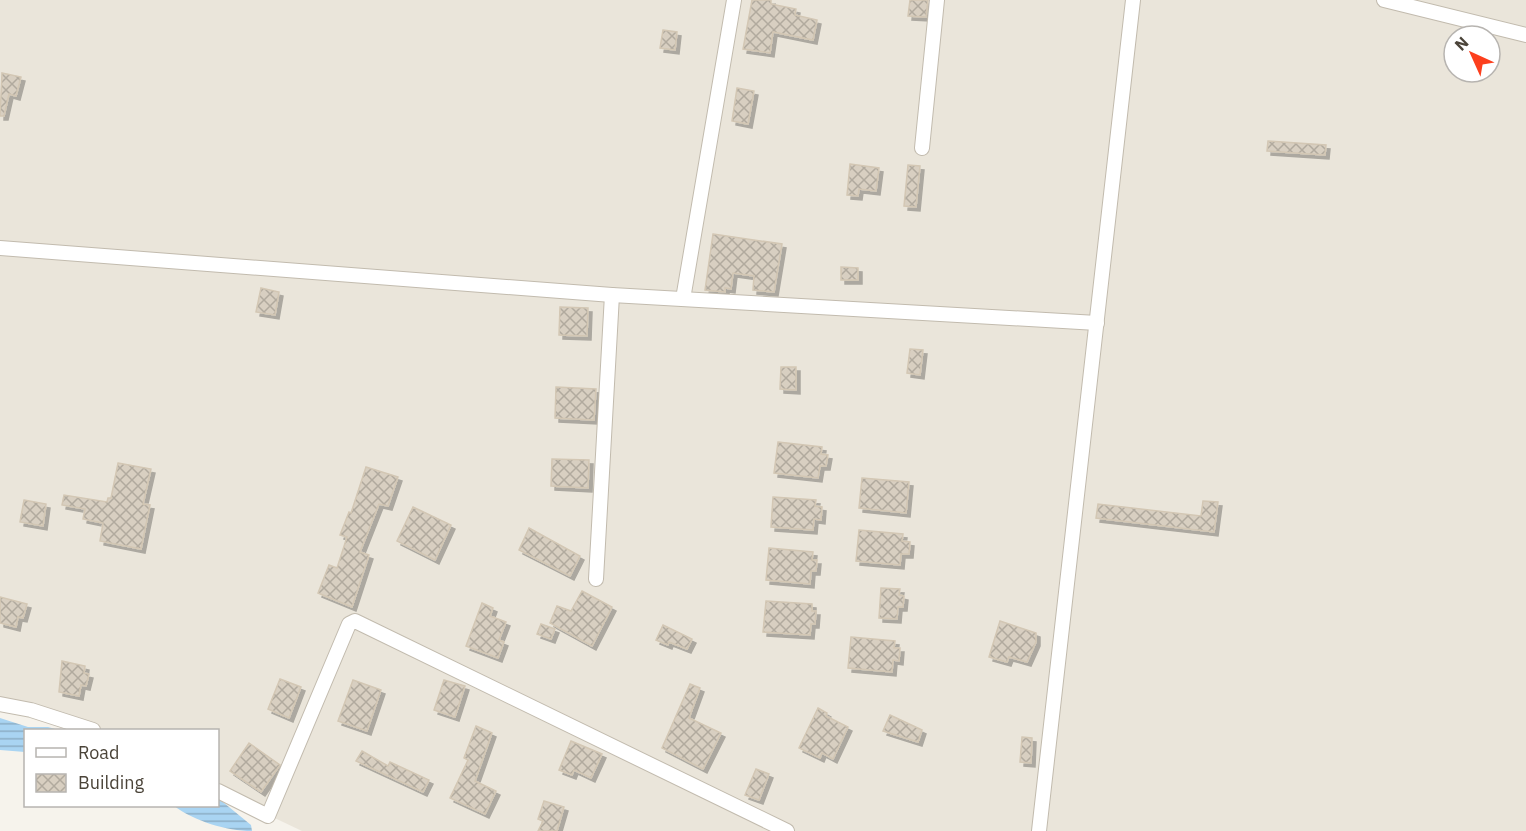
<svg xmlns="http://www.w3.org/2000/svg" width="1526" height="831" font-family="'IBM Plex Sans',sans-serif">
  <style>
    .residential { fill: #eae5da; fill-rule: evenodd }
    .water { fill: url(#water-rules) }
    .building { fill: url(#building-cross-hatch); stroke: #d3c7b4; stroke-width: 1.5; filter: url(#shadow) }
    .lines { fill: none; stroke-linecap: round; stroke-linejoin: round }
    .minor-casing { stroke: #c2bbae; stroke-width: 16 }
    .minor { stroke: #fff; stroke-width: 14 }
  </style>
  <defs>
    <pattern id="water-rules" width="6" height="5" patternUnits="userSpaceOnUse" patternTransform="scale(1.5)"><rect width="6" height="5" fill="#a9d4f2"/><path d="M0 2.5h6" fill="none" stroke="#8caec5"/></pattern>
    <pattern id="building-cross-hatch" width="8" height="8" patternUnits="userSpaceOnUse" patternTransform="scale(1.5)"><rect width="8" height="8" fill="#d8cfc1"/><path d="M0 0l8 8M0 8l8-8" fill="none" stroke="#b1aa9e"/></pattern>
    <filter id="shadow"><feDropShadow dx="4" dy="4" stdDeviation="0" flood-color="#0004"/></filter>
  </defs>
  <rect width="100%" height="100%" fill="#f6f3ec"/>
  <path class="residential" d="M0,0h1526v831h-1224l-84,-40v-61h-125l-93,-26zM1454,36h36v36h-36z"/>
  <g class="water">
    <polygon points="0,718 28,727 48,727 59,730 26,730 25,752 0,750"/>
    <path d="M218,798l33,27 1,6c-26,0 -57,-10 -78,-25h44z"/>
  </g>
  <g class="building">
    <polygon points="752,0 771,0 771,4 796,9 795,15 817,20 813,40 773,32 770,53 743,49"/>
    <polygon points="910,0 928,0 926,17 908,16"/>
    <polygon points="663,30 677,32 675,50 660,48"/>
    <polygon points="2,73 21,77 16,96 9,94 4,116 0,116"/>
    <polygon points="737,88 754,91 748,124 732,121"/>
    <polygon points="1268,141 1326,145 1325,155 1267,151"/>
    <polygon points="850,164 879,168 876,191 859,189 858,196 847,195"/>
    <polygon points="908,165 920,166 916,207 904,206"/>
    <polygon points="713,234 782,244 774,292 753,290 754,276 733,273 731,289 725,288 725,292 705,290"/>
    <polygon points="841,267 858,268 858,280 841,280"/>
    <polygon points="261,288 279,292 275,315 256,312"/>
    <polygon points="560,307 588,308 587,336 559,335"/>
    <polygon points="910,349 923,350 920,375 907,373"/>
    <polygon points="781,367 796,367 796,390 780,389"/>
    <polygon points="556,387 596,389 594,420 555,418"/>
    <polygon points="778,442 822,447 821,454 828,455 826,466 820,466 818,478 774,473"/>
    <polygon points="552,459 589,460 588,488 551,486"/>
    <polygon points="118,463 151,469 143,504 150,505 141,549 100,541 103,523 83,519 85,509 62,505 64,495 107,502 108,498 111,498"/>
    <polygon points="366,467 398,477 388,506 379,504 360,552 369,555 352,607 318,593 329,565 337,568 347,537 340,535 349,512 351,513"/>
    <polygon points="862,478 909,482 906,513 859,508"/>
    <polygon points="773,497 816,500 815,506 822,507 821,520 814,519 813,530 771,527"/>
    <polygon points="24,500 46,504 43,526 20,522"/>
    <polygon points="1203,501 1218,502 1214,532 1096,518 1098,504 1201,516"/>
    <polygon points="413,507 451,525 435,560 397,541"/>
    <polygon points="529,528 580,556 570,576 519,550"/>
    <polygon points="859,530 903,534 902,541 910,542 909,554 901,554 900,565 856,561"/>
    <polygon points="769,548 813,552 812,560 817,560 816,571 811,571 810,584 766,580"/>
    <polygon points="881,588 900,589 899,595 904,596 903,607 898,607 897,619 879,618"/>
    <polygon points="582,591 612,607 592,646 550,623 557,606 571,611"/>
    <polygon points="0,597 27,604 23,618 18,617 16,627 0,623"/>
    <polygon points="766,601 812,604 812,611 816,611 815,624 811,624 810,635 763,632"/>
    <polygon points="482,603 493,608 490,616 506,622 499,640 504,642 498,658 466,646"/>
    <polygon points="1000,621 1036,633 1036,642 1027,662 1009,657 1007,662 989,657"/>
    <polygon points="541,624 555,629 551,639 537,634"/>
    <polygon points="663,625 692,639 687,649 669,642 668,645 656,640"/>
    <polygon points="851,637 895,641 894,648 900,648 899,661 893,660 892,672 848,668"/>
    <polygon points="62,661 85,666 84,673 89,674 86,686 81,685 79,696 59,692"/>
    <polygon points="280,679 301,687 289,718 268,709"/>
    <polygon points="353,680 381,690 367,731 338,721"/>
    <polygon points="444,680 465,686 455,717 434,710"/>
    <polygon points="690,684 700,688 689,718 721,733 703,769 662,748"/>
    <polygon points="818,708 827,713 826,716 848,727 833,759 822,753 820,758 799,748"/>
    <polygon points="890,715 922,730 918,742 883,731"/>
    <polygon points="476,726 492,733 475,781 496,791 485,814 450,798 468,760 464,758"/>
    <polygon points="1022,737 1032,738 1031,763 1020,762"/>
    <polygon points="571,741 602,754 591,778 574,770 572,775 559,770"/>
    <polygon points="249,743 280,765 261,792 230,771"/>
    <polygon points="362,751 388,766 390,762 429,780 423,792 356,761"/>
    <polygon points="756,769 769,774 759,800 745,795"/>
    <polygon points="544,801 564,807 557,831 538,831 543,821 538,819"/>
  </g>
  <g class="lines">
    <defs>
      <g id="minor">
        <polyline points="1384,0 1526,35"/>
        <polyline points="922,148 937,0"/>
        <polyline points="0,248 612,295 1097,323"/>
        <polyline points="683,299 734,0"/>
        <polyline points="596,579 612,295"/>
        <polyline points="0,704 31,710 93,730"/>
        <polyline points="218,791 268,816 349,624 355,621 787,831"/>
        <polyline points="1039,831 1133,0"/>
      </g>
    </defs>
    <use href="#minor" class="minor-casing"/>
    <use href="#minor" class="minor"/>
  </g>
  <rect x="24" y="729" width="195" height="78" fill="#ffffff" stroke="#b7b4b0" stroke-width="1.5"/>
  <rect x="36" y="748" width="30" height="9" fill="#ffffff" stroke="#b7b4b0" stroke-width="1.5"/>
  <text x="78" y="759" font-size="18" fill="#4b4439">Road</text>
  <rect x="36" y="774" width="30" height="18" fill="url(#building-cross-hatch)" stroke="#b7b4b0" stroke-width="1.5"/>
  <text x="78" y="789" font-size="18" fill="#4b4439">Building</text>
  <g transform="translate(1472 54) rotate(315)"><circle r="28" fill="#ffffff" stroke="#b7b4b0" stroke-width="1.5"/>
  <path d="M0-4.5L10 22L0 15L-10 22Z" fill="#fc3f1d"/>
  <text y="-9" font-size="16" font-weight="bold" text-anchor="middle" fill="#4b4439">N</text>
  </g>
</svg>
